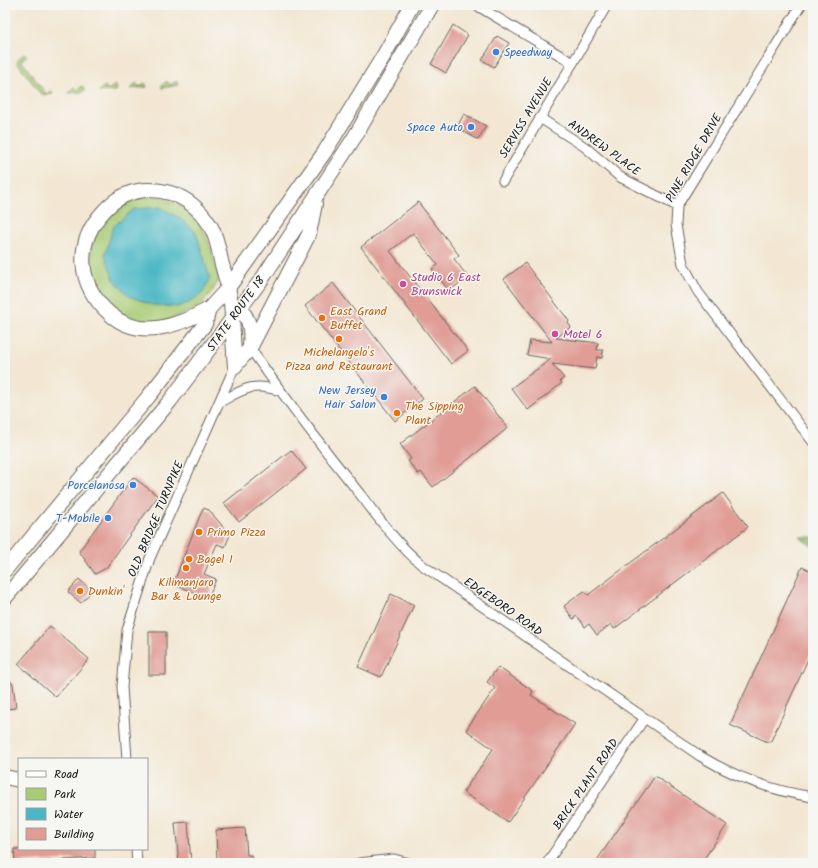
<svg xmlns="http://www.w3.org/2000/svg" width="818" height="868" font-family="Kalam,sans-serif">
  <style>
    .green { fill: #a8ca73; stroke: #627348 }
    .forest { fill: #86ae65; stroke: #516540 }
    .water { fill: #4ab7c4; stroke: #336a70 }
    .building { fill: #e09c95 }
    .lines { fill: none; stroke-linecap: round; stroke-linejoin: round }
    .minor-casing { stroke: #67635c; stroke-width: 11 }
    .highway-casing { stroke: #67635c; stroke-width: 16 }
    .minor { stroke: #fff; stroke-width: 9 }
    .highway { stroke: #fff; stroke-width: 14 }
    .shop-dot { fill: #3f7fe0; stroke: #f6f6f2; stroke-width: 1.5 }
    .hotel-dot { fill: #d1479c; stroke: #f6f6f2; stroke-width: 1.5 }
    .food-dot { fill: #e8710a; stroke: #f6f6f2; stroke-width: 1.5 }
    .labels { text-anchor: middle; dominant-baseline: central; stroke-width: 3; stroke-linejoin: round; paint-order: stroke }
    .shop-label { font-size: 12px; fill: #366cbe; stroke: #f6f6f2; text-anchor: end }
    .street-label { font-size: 12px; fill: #1c1c1c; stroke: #f6f6f2 }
    .hotel-label { font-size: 12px; fill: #b23c85; stroke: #f6f6f2; text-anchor: start }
    .food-label { font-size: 12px; fill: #c56008; stroke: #f6f6f2; text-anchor: start }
  </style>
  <rect width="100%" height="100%" fill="#f6f6f2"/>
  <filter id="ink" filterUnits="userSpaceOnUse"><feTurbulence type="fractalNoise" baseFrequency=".025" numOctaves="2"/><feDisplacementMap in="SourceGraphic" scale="8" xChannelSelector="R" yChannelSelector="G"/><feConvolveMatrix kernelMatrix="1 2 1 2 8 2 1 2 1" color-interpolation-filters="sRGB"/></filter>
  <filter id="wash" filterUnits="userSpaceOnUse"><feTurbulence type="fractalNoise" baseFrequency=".012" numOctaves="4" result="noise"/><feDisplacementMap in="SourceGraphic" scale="16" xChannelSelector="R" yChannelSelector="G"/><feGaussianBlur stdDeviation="0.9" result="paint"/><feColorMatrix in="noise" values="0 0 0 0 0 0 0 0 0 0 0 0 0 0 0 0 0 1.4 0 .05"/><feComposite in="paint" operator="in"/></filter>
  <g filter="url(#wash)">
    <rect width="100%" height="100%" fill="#f3e7d3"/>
    <g class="green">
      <polygon points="24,54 27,56 21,60 46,94 52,91 53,94 45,95 40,93 17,62 18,59"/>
      <polygon points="167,81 170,85 177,81 178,85 162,88 161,86"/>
      <polygon points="136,83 139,87 145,83 147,87 130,89"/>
      <polygon points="115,85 117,88 116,91 99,91 105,86 108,90"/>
      <polygon points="82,86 85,90 83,92 68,93 74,87 76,91"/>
      <path d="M156,196c49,14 52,41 63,84 -15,26 -18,27 -45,38 -5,2 -11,6 -17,7 -5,1 -12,-2 -17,-3 -16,-3 -30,-14 -38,-27 -29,-47 1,-96 54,-99z"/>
    </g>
    <polygon class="forest" points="799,537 813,537 813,547"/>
    <polygon class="water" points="160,207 180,218 196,232 210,278 203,293 189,303 177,307 152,305 129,296 114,280 105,255 113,227 134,209"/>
    <g id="blocks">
      <g class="building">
        <polygon points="453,25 468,35 446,73 431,64"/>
        <polygon points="497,36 509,43 494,67 482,60"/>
        <polygon points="464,114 486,126 478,140 457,127"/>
        <polygon points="418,202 459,255 454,259 468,277 449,291 432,269 438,265 413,233 390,251 468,351 451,364 361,247"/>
        <polygon points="525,263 569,321 568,323 571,327 556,338 598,343 597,350 603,350 602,358 597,357 595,369 552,364 564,378 560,381 562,383 528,410 511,388 551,359 527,355 530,340 552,342 504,279"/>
        <polygon points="333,283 423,399 395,421 305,306"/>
        <polygon points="475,386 508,428 433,487 421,472 418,474 408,461 411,459 400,444"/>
        <polygon points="291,450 306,469 239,522 224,503"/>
        <polygon points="133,477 158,496 106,568 95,574 79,551"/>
        <polygon points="723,493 748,527 614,629 611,624 597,635 589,624 585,627 577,616 573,619 564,606 584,591 588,595"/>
        <polygon points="203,508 209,510 230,535 225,547 217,544 204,574 216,579 208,598 173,584"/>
        <polygon points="802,567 813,572 813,648 770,743 730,725"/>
        <polygon points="79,579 92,591 81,603 68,592"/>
        <polygon points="391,594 414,605 381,677 358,667"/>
        <polygon points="50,626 89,659 56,697 18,664"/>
        <rect x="149" y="632" width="17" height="43"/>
        <polygon points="498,667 533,691 531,695 575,724 508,822 463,792 493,749 466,730 495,688 487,682"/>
        <polygon points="5,677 13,684 16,708 5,709"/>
        <polygon points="655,776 727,825 701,863 595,863"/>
        <polygon points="188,822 191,863 179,863 175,823"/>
        <polygon points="245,828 247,855 251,855 252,863 217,862 216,830"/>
        <polygon points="14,849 95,849 95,858 15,863"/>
      </g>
    </g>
  </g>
  <g filter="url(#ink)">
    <use href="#blocks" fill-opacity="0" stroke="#67635c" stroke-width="1"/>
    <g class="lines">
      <defs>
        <g id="minor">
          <polyline points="476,5 573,63"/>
          <polyline points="801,5 677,206 676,225 683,264 698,292 813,442"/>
          <polyline points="540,118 585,147 620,177 677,206"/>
          <polyline points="503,181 607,5"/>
          <path d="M250,348c35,50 72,99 110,146 19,25 38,51 62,71l278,191c35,21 72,35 113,41"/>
          <path d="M220,402c24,-13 32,-20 60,-11"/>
          <polyline points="127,759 122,687 127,630 150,558 235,366"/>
          <polyline points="136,849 137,863"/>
          <polyline points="359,863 394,859 409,863"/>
          <polyline points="547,863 644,719"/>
        </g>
        <g id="highway">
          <path d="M233,304c16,9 19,24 17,42"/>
          <path d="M209,309c-30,16 -69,32 -99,5 -33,-29 -36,-71 -6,-103 18,-20 40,-25 66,-18 17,5 32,18 41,34 6,11 8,23 10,34 4,14 8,28 10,42 2,21 2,42 4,63"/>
          <polyline points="235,366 250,348 309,234 315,204"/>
          <polyline points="5,570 149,396 205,324 209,309 228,288 324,153 384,55 412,5"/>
          <polyline points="5,598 170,401 262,279 354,138 432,5"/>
          <polyline points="5,777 19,780"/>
        </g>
      </defs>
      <use href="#minor" class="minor-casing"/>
      <use href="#highway" class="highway-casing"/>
      <use href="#minor" class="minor"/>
      <use href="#highway" class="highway"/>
    </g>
  </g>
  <g class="shop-dot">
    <circle cx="496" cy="52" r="4"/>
    <circle cx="471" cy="127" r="4"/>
    <circle cx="384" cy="397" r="4"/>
    <circle cx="133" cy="485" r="4"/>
    <circle cx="108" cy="518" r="4"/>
  </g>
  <g class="hotel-dot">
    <circle cx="403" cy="284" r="4"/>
    <circle cx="555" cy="334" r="4"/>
  </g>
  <g class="food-dot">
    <circle cx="322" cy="318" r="4"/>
    <circle cx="339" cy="339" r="4"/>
    <circle cx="397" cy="413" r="4"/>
    <circle cx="199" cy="532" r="4"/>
    <circle cx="189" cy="559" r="4"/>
    <circle cx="186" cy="568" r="4"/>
    <circle cx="80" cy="591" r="4"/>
  </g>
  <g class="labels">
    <g class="shop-label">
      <text x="504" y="52" text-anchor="start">Speedway</text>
      <text x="463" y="127">Space Auto</text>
      <text x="376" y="390">New Jersey<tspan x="376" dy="14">Hair Salon</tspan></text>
      <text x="125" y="485">Porcelanosa</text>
      <text x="100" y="518">T-Mobile</text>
    </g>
    <g class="street-label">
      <text transform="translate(526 118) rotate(-59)">SERVISS AVENUE</text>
      <text transform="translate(604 148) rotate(36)">ANDREW PLACE</text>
      <text transform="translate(694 158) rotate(-60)">PINE RIDGE DRIVE</text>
      <text transform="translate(236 314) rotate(-54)">STATE ROUTE 18</text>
      <text transform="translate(156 519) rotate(-67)">OLD BRIDGE TURNPIKE</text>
      <text transform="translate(503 607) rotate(35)">EDGEBORO ROAD</text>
      <text transform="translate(586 784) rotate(-56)">BRICK PLANT ROAD</text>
    </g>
    <g class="hotel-label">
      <text x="411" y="277">Studio 6 East<tspan x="411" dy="14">Brunswick</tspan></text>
      <text x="563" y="334">Motel 6</text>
    </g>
    <g class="food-label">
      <text x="330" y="311">East Grand<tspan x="330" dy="14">Buffet</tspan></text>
      <text x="339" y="352" text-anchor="middle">Michelangelo's<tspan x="339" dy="14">Pizza and Restaurant</tspan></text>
      <text x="405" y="406">The Sipping<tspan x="405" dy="14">Plant</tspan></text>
      <text x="207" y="532">Primo Pizza</text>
      <text x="197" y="559">Bagel 1</text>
      <text x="186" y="582" text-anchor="middle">Kilimanjaro<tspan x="186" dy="14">Bar &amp; Lounge</tspan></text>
      <text x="88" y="591">Dunkin'</text>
    </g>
  </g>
  <rect width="818" height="868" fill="none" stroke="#f6f6f2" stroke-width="20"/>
  <rect x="18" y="758" width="130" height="92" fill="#f6f6f2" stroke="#9f9f9c"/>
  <rect x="26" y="771" width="20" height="6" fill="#ffffff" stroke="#9f9f9c"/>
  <text x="54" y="778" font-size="12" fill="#1c1c1c">Road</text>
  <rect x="26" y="788" width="20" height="12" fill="#a8ca73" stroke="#9f9f9c"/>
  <text x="54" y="798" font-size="12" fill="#1c1c1c">Park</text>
  <rect x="26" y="808" width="20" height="12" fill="#4ab7c4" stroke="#9f9f9c"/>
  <text x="54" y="818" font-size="12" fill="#1c1c1c">Water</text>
  <rect x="26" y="828" width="20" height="12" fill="#e09c95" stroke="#9f9f9c"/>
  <text x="54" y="838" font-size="12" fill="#1c1c1c">Building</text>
</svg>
